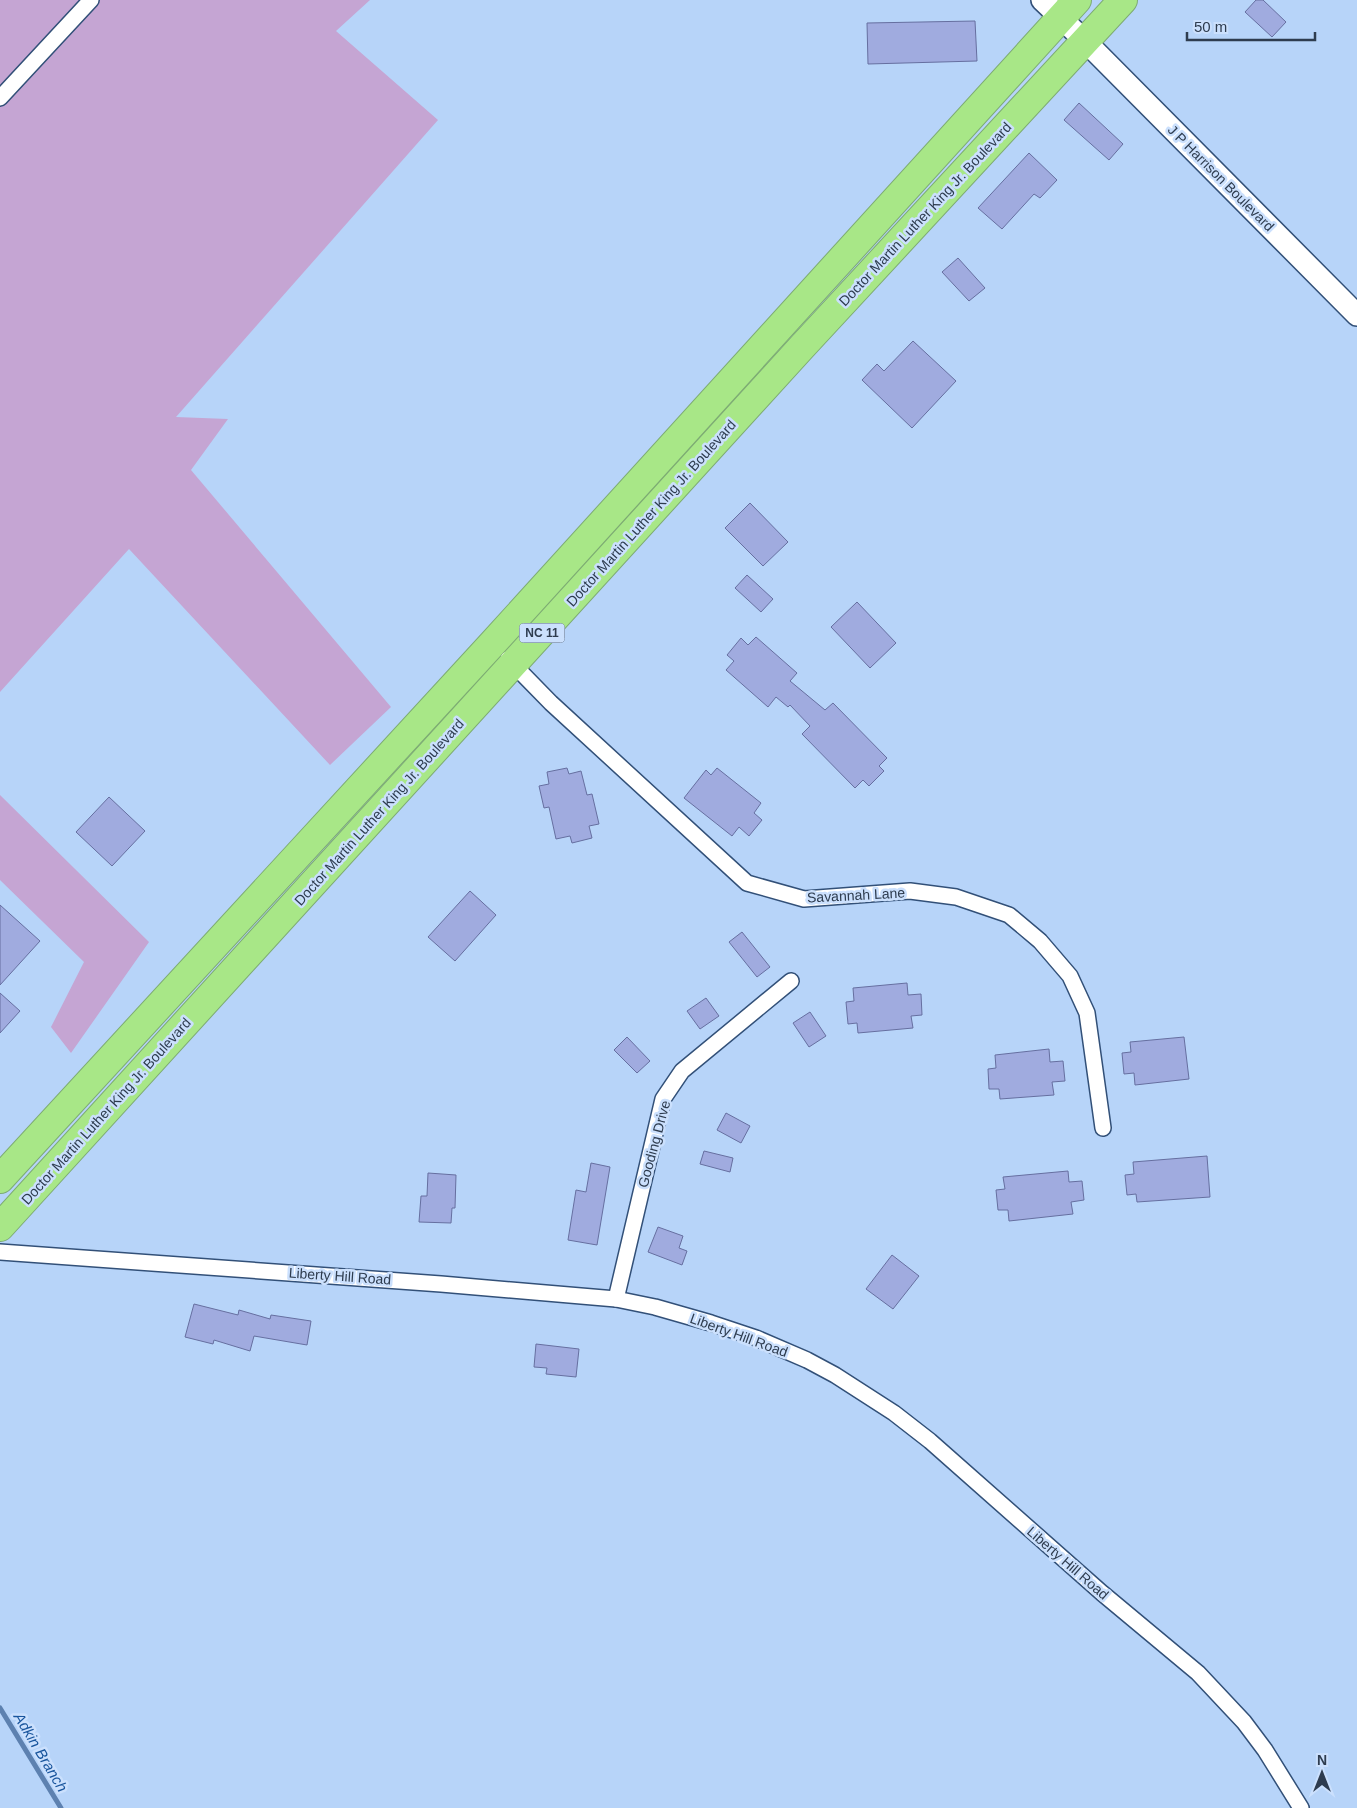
<svg xmlns="http://www.w3.org/2000/svg" width="1357" height="1808" font-family="Arial,sans-serif">
  <style>
    .green { fill: #c5a5d3 }
    .lines { fill: none; stroke-linecap: round; stroke-linejoin: round }
    .stream { stroke: #5d81b0; stroke-width: 5 }
    .building { fill: #a0abdf; stroke: #666fa0 }
    .street-casing { stroke: #325078; stroke-width: 18 }
    .secondary-casing { stroke: #325078; stroke-width: 24 }
    .highway-casing { stroke: #7dab73; stroke-width: 30 }
    .street { stroke: #fff; stroke-width: 15 }
    .secondary { stroke: #fff; stroke-width: 21 }
    .highway { stroke: #a8e787; stroke-width: 28 }
    .labels { text-anchor: middle; dominant-baseline: central; stroke-width: 5; stroke-linejoin: round; paint-order: stroke }
    .shield { fill: #cbe0fd; stroke: #5d6d83; stroke-width: 1 }
    .shield-label { font-size: 12px; font-weight: bold; fill: #2e3c4f }
    .street-label { font-size: 14px; fill: #2e3c4f; stroke: #cbe0fd }
    .water-label { font-size: 15px; font-style: italic; fill: #19559d; stroke: #cbe0fd }
  </style>
  <rect width="100%" height="100%" fill="#b7d4f9"/>
  <g class="green">
    <polygon points="0,0 370,0 336,31 438,120 176,417 228,419 191,470 391,707 330,765 129,549 0,692"/>
    <polygon points="0,795 149,942 71,1053 51,1027 84,962 0,880"/>
  </g>
  <g class="lines">
    <polyline class="stream" points="0,1708 61,1808"/>
  </g>
  <g class="building">
    <polygon points="1256,0 1263,0 1286,22 1272,37 1245,12"/>
    <polygon points="975,21 977,61 868,64 867,23"/>
    <polygon points="1079,103 1123,144 1109,160 1064,120"/>
    <polygon points="1029,153 1057,180 1040,198 1034,194 1002,229 978,208"/>
    <polygon points="958,258 985,288 969,301 942,272"/>
    <polygon points="913,341 956,381 912,428 862,380 877,364 884,371"/>
    <polygon points="750,503 788,542 763,566 725,528"/>
    <polygon points="747,575 773,599 761,612 735,588"/>
    <polygon points="857,602 896,643 870,668 831,627"/>
    <polygon points="756,637 797,673 790,681 825,710 833,703 887,758 879,766 884,771 869,786 863,780 855,788 802,734 810,726 790,705 788,707 776,697 768,707 726,670 734,661 727,655 741,638 748,645"/>
    <polygon points="567,768 569,774 581,771 587,795 592,794 599,824 589,826 592,838 572,843 570,836 556,839 549,807 544,808 539,786 549,784 547,772"/>
    <polygon points="717,768 761,803 754,813 762,820 749,836 739,827 732,836 684,798 706,770 711,775"/>
    <polygon points="109,797 145,831 112,866 76,832"/>
    <polygon points="470,891 496,915 455,961 428,937"/>
    <polygon points="0,905 40,941 0,985"/>
    <polygon points="742,932 770,967 757,977 729,942"/>
    <polygon points="907,983 908,995 921,994 922,1015 911,1016 913,1028 858,1033 857,1023 848,1024 846,1002 854,1001 853,988"/>
    <polygon points="0,993 20,1011 0,1033"/>
    <polygon points="706,998 719,1016 700,1029 687,1011"/>
    <polygon points="810,1012 826,1036 809,1047 793,1023"/>
    <polygon points="627,1037 650,1061 637,1073 614,1050"/>
    <polygon points="1184,1037 1189,1079 1135,1085 1134,1073 1124,1074 1122,1053 1131,1052 1130,1042"/>
    <polygon points="1049,1049 1050,1062 1063,1061 1065,1081 1052,1082 1054,1095 1000,1099 999,1089 989,1089 988,1069 996,1068 995,1055"/>
    <polygon points="726,1113 750,1126 741,1143 717,1130"/>
    <polygon points="704,1151 733,1158 730,1172 700,1164"/>
    <polygon points="1207,1156 1210,1197 1137,1202 1136,1194 1127,1195 1125,1175 1134,1174 1133,1162"/>
    <polygon points="591,1163 610,1167 597,1245 568,1240 576,1190 586,1192"/>
    <polygon points="1068,1171 1069,1182 1082,1181 1084,1200 1071,1202 1073,1214 1009,1221 1008,1210 998,1210 996,1190 1005,1189 1003,1177"/>
    <polygon points="428,1173 456,1175 455,1208 452,1208 451,1223 419,1222 421,1196 427,1196"/>
    <polygon points="658,1227 683,1236 679,1248 687,1251 682,1265 648,1252"/>
    <polygon points="892,1255 919,1276 893,1309 866,1289"/>
    <polygon points="194,1304 238,1315 239,1310 270,1319 271,1315 311,1321 307,1345 254,1336 250,1351 214,1340 213,1344 185,1337"/>
    <polygon points="536,1344 579,1349 576,1377 546,1374 547,1368 534,1367"/>
  </g>
  <g class="lines">
    <defs>
      <g id="street">
        <polyline points="0,98 91,0"/>
        <polyline points="508,659 551,703 747,883 804,899 910,891 956,897 1009,915 1040,941 1070,976 1087,1013 1103,1128"/>
        <polyline points="0,1252 441,1284 616,1299 655,1307 711,1323 756,1338 807,1360 835,1375 894,1413 930,1441 1102,1593 1198,1673 1244,1722 1265,1750 1301,1808"/>
        <polyline points="616,1299 663,1099 682,1071 791,981"/>
      </g>
      <polyline id="secondary" points="1042,0 1085,41 1357,315"/>
      <g id="highway">
        <polyline points="0,1179 492,644 1077,0"/>
        <polyline points="0,1227 800,349 1123,0"/>
      </g>
    </defs>
    <use href="#street" class="street-casing"/>
    <use href="#secondary" class="secondary-casing"/>
    <use href="#highway" class="highway-casing"/>
    <use href="#street" class="street"/>
    <use href="#secondary" class="secondary"/>
    <use href="#highway" class="highway"/>
  </g>
  <g class="labels">
    <rect class="shield" x="519.5" y="623.5" width="45" height="19" rx="4"/>
    <g class="shield-label">
      <text x="542" y="633">NC 11</text>
    </g>
    <g class="street-label">
      <text transform="translate(1221 178) rotate(45)">J P Harrison Boulevard</text>
      <text transform="translate(925 214) rotate(-47)">Doctor Martin Luther King Jr. Boulevard</text>
      <text transform="translate(651 513) rotate(-48)">Doctor Martin Luther King Jr. Boulevard</text>
      <text transform="translate(379 812) rotate(-48)">Doctor Martin Luther King Jr. Boulevard</text>
      <text transform="translate(856 895) rotate(-3)">Savannah Lane</text>
      <text transform="translate(106 1111) rotate(-48)">Doctor Martin Luther King Jr. Boulevard</text>
      <text transform="translate(654 1144) rotate(-75)">Gooding Drive</text>
      <text transform="translate(340 1276) rotate(4)">Liberty Hill Road</text>
      <text transform="translate(739 1335) rotate(20)">Liberty Hill Road</text>
      <text transform="translate(1068 1563) rotate(41)">Liberty Hill Road</text>
    </g>
    <g class="water-label">
      <text transform="translate(41 1752) rotate(59)">Adkin Branch</text>
    </g>
  </g>
  <g transform="translate(1322 1773)" stroke="#cbe0fd" stroke-width="4" paint-order="stroke">
  <path d="M0-4L9 19L0 12L-9 19Z" fill="#2e3c4f"/>
  <text y="-8" font-size="14" font-weight="bold" text-anchor="middle" fill="#2e3c4f">N</text>
  </g>
  <path d="M1187 32v8h128v-8" fill="none" stroke="#2e3c4f" stroke-width="2.5"/>
  <text x="1194" y="32" font-size="15" fill="#2e3c4f" stroke="#cbe0fd" stroke-width="4" paint-order="stroke">50 m</text>
</svg>
